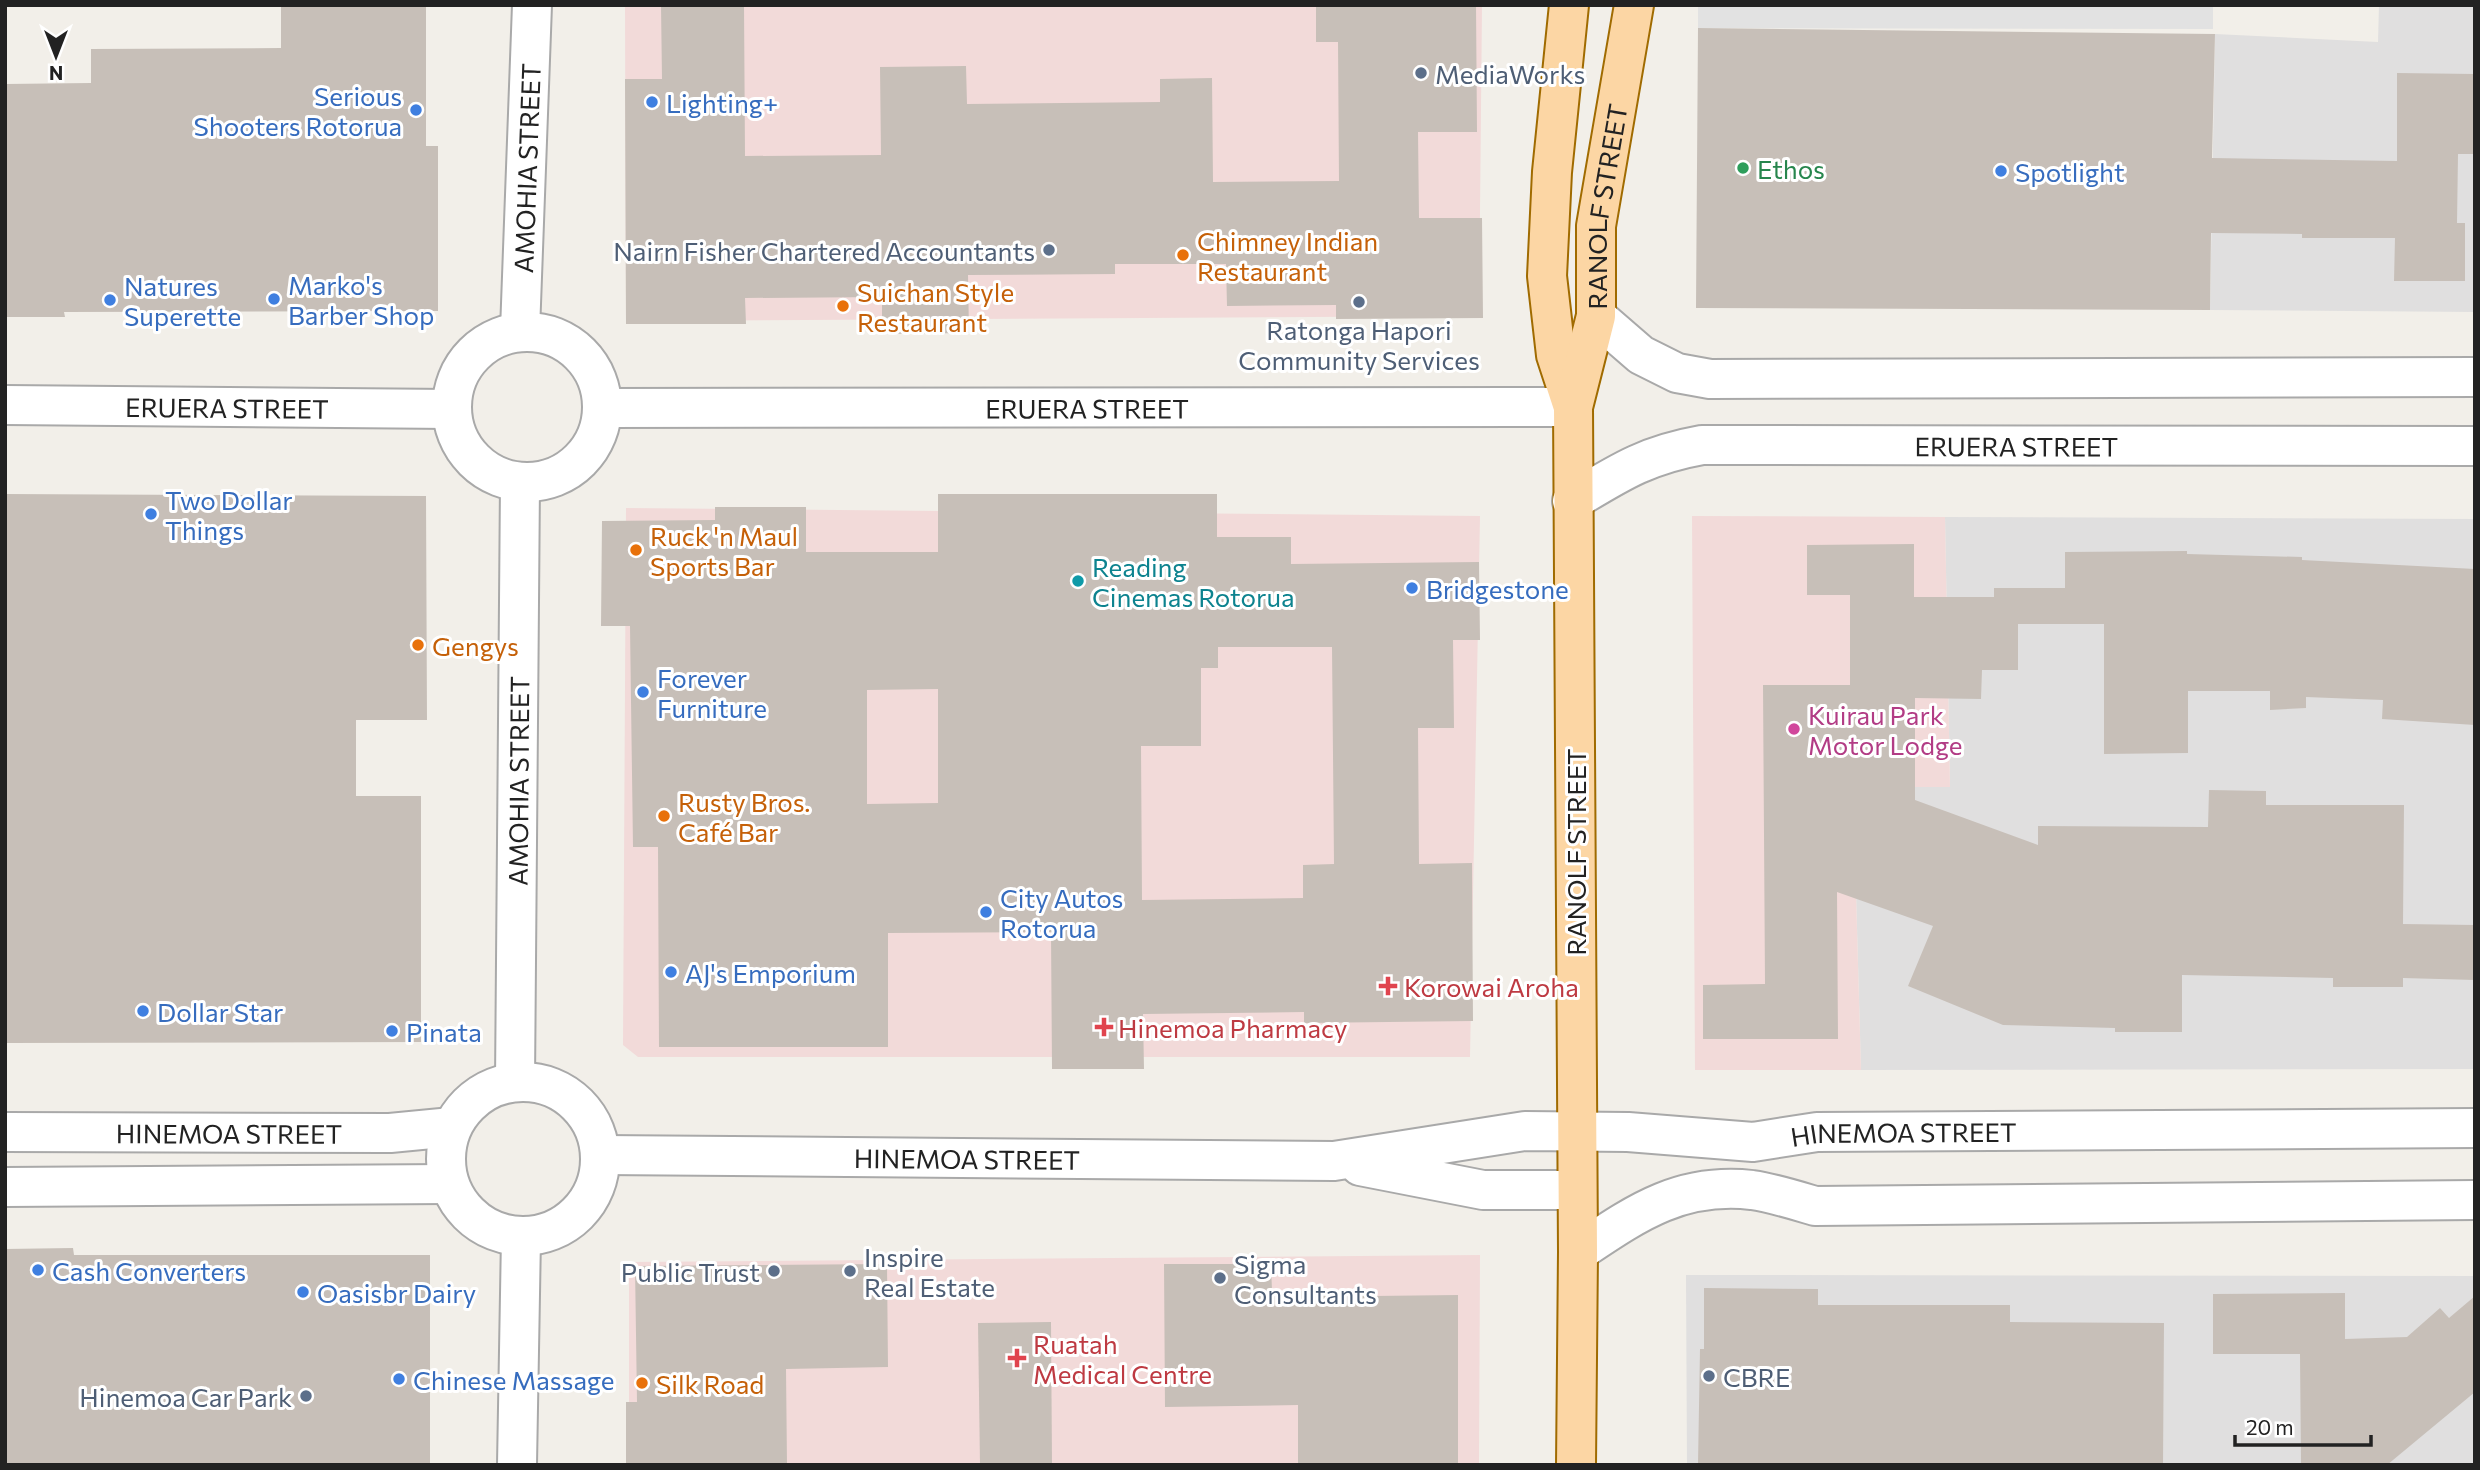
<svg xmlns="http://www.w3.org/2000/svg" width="2480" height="1470" font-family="Commissioner,sans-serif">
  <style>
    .residential { fill: #e0dfdf }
    .commercial { fill: #f2dad9 }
    .parking { fill: #e2e2e2 }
    .building { fill: #c7bfb8; fill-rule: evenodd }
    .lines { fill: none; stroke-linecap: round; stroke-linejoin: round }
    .minor-casing { stroke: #a9a9a9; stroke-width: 42 }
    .major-casing { stroke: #a06b00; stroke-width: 42 }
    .minor { stroke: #fff; stroke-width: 38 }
    .major { stroke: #fcd6a4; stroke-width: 38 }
    .service-dot { fill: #5c6f8a; stroke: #fff; stroke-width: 2.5 }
    .shop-dot { fill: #3f7fe0; stroke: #fff; stroke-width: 2.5 }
    .leisure-dot { fill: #2e9e5b; stroke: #fff; stroke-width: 2.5 }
    .food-dot { fill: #e8710a; stroke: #fff; stroke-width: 2.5 }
    .culture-dot { fill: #0f9aa8; stroke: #fff; stroke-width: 2.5 }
    .hotel-dot { fill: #d1479c; stroke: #fff; stroke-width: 2.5 }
    .health-dot { fill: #e0444e; stroke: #fff; stroke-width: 2.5 }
    .labels { text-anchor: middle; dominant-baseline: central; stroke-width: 6; stroke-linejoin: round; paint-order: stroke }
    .service-label { font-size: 26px; fill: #4e5e75; stroke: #fff; text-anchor: start }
    .shop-label { font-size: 26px; fill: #366cbe; stroke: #fff; text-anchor: start }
    .street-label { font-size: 26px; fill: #222; stroke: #fff }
    .leisure-label { font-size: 26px; fill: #27864d; stroke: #fff; text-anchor: start }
    .food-label { font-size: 26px; fill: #c56008; stroke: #fff; text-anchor: start }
    .culture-label { font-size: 26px; fill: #0d838f; stroke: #fff; text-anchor: start }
    .hotel-label { font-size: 26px; fill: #b23c85; stroke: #fff; text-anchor: start }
    .health-label { font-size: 26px; fill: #be3a42; stroke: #fff; text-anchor: start }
  </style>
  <rect width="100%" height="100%" fill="#f2efe9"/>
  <g class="residential">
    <polygon points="2379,5 2475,5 2475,312 2210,310 2215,34 2378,42"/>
    <polygon points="1945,517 2475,519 2475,1069 1861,1070 1853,786 1950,786"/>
    <polygon points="1686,1275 2475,1276 2475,1465 1687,1465"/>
  </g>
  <g class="commercial">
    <polygon points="625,5 1482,5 1479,316 626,321"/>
    <polygon points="626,508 1480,516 1470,1057 638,1057 623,1045"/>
    <polygon points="1692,516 1945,517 1950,787 1853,787 1861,1070 1695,1070"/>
    <polygon points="1480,1255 1479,1465 629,1465 629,1262"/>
  </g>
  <polygon class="parking" points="1698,5 2213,5 2213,29 1698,28"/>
  <g class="building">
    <polygon points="281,5 426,5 426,146 438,146 438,311 64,312 65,317 5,317 5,84 91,83 91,49 281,48"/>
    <polygon points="661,5 744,5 745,156 881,155 880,67 966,66 967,104 1160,102 1160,79 1212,78 1213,182 1339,181 1338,42 1316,42 1316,5 1476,5 1477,132 1418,132 1419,218 1482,218 1483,318 1336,319 1336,305 1227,306 1226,264 1115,264 1115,274 968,275 969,333 882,334 882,297 745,298 746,324 626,324 625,79 662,79"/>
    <polygon points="1698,28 2215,34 2212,158 2397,161 2397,73 2475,74 2475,154 2458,154 2457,223 2465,223 2465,281 2394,281 2395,238 2302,238 2302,234 2211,233 2210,310 1696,308"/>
    <polygon points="5,494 426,496 427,720 356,720 356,796 421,796 421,1042 5,1043"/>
    <path d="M938,494h279v43h74v27l188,-2 1,78h-27l1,88h-36l1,136 53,-1 1,158 -169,2v-11l-161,2 1,55h-92l-1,-137 -163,1v114h-229l-1,-200h-25l-3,-221h-29l1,-105 113,-1v-13h91v45h132zM1218,647h114l2,217 -31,1v33l-161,2 -1,-154h60v-78h17zM938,689v114l-71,1v-114z"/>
    <polygon points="1914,544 1914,597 1994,597 1994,588 2065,588 2065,552 2187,551 2187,554 2302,557 2302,560 2475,569 2475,725 2382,719 2383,700 2306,697 2306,708 2270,710 2270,691 2188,691 2188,753 2104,754 2104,624 2018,624 2018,670 1982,670 1981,699 1915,698 1915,800 2038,845 2038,826 2208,827 2209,790 2266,791 2266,805 2404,805 2403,924 2475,925 2475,980 2403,978 2403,987 2333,987 2333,978 2182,975 2182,1032 2115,1032 2115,1028 2003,1025 1908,986 1933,926 1837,892 1838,1039 1703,1039 1703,985 1765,984 1763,685 1850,685 1850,595 1807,595 1807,545"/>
    <polygon points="73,1248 74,1255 430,1255 430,1465 5,1465 5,1249"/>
    <polygon points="887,1264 888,1367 786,1369 787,1465 626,1465 626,1402 637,1402 635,1266"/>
    <polygon points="1164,1264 1271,1264 1272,1291 1373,1291 1373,1296 1458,1295 1458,1465 1298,1465 1298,1405 1165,1407"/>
    <polygon points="1704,1288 1818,1289 1818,1305 2010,1305 2010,1322 2164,1323 2163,1465 1698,1464 1700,1349 1704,1349"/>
    <polygon points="2345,1293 2345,1339 2407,1337 2440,1308 2449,1318 2475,1296 2475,1392 2387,1465 2301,1465 2300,1354 2213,1354 2213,1294"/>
    <polygon points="1051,1322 1052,1465 980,1465 978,1323"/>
  </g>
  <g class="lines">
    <defs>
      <g id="minor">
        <polyline points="1596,316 1641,355 1677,373 1710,379 2475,377"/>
        <path id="s1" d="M520,331l12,-326"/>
        <circle cx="527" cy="407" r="75"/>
        <path id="s2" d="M5,405l446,4"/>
        <path id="s3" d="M602,408l971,-1"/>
        <path id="s4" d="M1572,501c48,-29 74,-46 130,-56l773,1"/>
        <circle cx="523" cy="1159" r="77"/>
        <path id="s5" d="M515,1082l5,-600"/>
        <path id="s6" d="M5,1132l385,1 62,-6"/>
        <path id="s7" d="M601,1155l733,6 191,-30 103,1 125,10 64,-10 658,-4"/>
        <polyline points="1360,1166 1483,1190 1577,1190"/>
        <polyline points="5,1187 449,1184"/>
        <path d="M1578,1252c57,-38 101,-70 174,-62 21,3 43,10 63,16l660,-6"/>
        <polyline points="517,1465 521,1237"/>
      </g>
      <g id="major">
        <polyline points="1569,5 1552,172 1547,276 1556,355 1573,407"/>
        <path id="s8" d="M1576,1465l2,-213 -5,-845 23,-91v-90l38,-221"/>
      </g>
    </defs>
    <use href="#minor" class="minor-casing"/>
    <use href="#major" class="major-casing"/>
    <use href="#minor" class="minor"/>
    <use href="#major" class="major"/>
  </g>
  <g class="service-dot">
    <circle cx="1421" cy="73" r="7"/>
    <circle cx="1049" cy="250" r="7"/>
    <circle cx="1359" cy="302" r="7"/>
    <circle cx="774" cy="1271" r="7"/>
    <circle cx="850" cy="1271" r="7"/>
    <circle cx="1220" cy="1278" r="7"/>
    <circle cx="1709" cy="1376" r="7"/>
    <circle cx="306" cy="1396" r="7"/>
  </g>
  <g class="shop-dot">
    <circle cx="652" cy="102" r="7"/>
    <circle cx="416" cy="110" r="7"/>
    <circle cx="2001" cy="171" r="7"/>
    <circle cx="274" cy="299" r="7"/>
    <circle cx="110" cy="300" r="7"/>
    <circle cx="151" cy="514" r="7"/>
    <circle cx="1412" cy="588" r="7"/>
    <circle cx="643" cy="692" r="7"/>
    <circle cx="986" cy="912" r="7"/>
    <circle cx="671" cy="972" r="7"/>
    <circle cx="143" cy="1011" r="7"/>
    <circle cx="392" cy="1031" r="7"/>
    <circle cx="38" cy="1270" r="7"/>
    <circle cx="303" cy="1292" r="7"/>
    <circle cx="399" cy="1379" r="7"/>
  </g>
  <circle class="leisure-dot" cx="1743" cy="168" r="7"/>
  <g class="food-dot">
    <circle cx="1183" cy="255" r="7"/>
    <circle cx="843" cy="306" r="7"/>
    <circle cx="636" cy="550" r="7"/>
    <circle cx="418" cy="645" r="7"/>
    <circle cx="664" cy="816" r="7"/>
    <circle cx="642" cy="1383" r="7"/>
  </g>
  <circle class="culture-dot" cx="1078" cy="581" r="7"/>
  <circle class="hotel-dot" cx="1794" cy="729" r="7"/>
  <g class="health-dot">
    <path d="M1384.5 975.5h7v7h7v7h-7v7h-7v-7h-7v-7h7z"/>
    <path d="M1100.5 1016.5h7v7h7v7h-7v7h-7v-7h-7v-7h7z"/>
    <path d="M1013.5 1347.5h7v7h7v7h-7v7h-7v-7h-7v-7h7z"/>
  </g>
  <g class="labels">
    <g class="service-label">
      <text x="1435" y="73">MediaWorks</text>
      <text x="1035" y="250" text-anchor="end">Nairn Fisher Chartered Accountants</text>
      <text x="1359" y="329" text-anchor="middle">Ratonga Hapori<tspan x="1359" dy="30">Community Services</tspan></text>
      <text x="864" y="1256">Inspire<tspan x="864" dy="30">Real Estate</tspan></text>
      <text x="1234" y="1263">Sigma<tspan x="1234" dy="30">Consultants</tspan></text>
      <text x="760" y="1271" text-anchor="end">Public Trust</text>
      <text x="1723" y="1376">CBRE</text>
      <text x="292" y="1396" text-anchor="end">Hinemoa Car Park</text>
    </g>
    <g class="shop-label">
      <text x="402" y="95" text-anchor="end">Serious<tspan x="402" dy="30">Shooters Rotorua</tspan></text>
      <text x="666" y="102">Lighting+</text>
      <text x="2015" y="171">Spotlight</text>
      <text x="288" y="284">Marko's<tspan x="288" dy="30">Barber Shop</tspan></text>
      <text x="124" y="285">Natures<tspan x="124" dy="30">Superette</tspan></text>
      <text x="165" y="499">Two Dollar<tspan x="165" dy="30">Things</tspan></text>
      <text x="1426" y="588">Bridgestone</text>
      <text x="657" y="677">Forever<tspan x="657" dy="30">Furniture</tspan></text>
      <text x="1000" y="897">City Autos<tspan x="1000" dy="30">Rotorua</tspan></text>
      <text x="685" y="972">AJ's Emporium</text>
      <text x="157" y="1011">Dollar Star</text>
      <text x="406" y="1031">Pinata</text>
      <text x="52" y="1270">Cash Converters</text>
      <text x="317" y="1292">Oasisbr Dairy</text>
      <text x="413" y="1379">Chinese Massage</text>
    </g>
    <g class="street-label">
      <text stroke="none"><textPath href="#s1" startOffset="163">AMOHIA STREET</textPath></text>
      <text stroke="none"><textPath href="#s8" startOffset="1262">RANOLF STREET</textPath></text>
      <text stroke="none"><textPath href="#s2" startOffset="222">ERUERA STREET</textPath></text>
      <text stroke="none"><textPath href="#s3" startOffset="485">ERUERA STREET</textPath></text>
      <text stroke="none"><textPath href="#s4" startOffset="457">ERUERA STREET</textPath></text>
      <text stroke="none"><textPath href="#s5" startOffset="301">AMOHIA STREET</textPath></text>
      <text transform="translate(1575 852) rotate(-90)">RANOLF STREET</text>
      <text stroke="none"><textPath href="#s6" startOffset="224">HINEMOA STREET</textPath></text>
      <text stroke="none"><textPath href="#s7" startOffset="1306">HINEMOA STREET</textPath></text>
      <text stroke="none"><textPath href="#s7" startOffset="366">HINEMOA STREET</textPath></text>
    </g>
    <g class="leisure-label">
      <text x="1757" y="168">Ethos</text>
    </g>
    <g class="food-label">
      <text x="1197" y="240">Chimney Indian<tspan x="1197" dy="30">Restaurant</tspan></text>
      <text x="857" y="291">Suichan Style<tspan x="857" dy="30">Restaurant</tspan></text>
      <text x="650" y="535">Ruck 'n Maul<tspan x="650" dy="30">Sports Bar</tspan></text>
      <text x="432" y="645">Gengys</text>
      <text x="678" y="801">Rusty Bros.<tspan x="678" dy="30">Café Bar</tspan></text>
      <text x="656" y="1383">Silk Road</text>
    </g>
    <g class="culture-label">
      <text x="1092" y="566">Reading<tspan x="1092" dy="30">Cinemas Rotorua</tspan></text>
    </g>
    <g class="hotel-label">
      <text x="1808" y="714">Kuirau Park<tspan x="1808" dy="30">Motor Lodge</tspan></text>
    </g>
    <g class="health-label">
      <text x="1404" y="986">Korowai Aroha</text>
      <text x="1118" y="1027">Hinemoa Pharmacy</text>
      <text x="1033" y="1343">Ruatah<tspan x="1033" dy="30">Medical Centre</tspan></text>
    </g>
  </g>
  <rect width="2480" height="1470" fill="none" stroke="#222222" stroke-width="14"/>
  <g transform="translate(56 56) rotate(180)" stroke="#ffffff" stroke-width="5" paint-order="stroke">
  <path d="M0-5L12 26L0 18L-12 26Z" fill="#222222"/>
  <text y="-10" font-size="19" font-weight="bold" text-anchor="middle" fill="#222222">N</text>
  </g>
  <path d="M2235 1435v10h136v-10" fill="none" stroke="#222222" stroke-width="3.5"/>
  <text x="2246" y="1435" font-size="21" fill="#222222" stroke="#ffffff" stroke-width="5" paint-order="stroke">20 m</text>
</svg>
